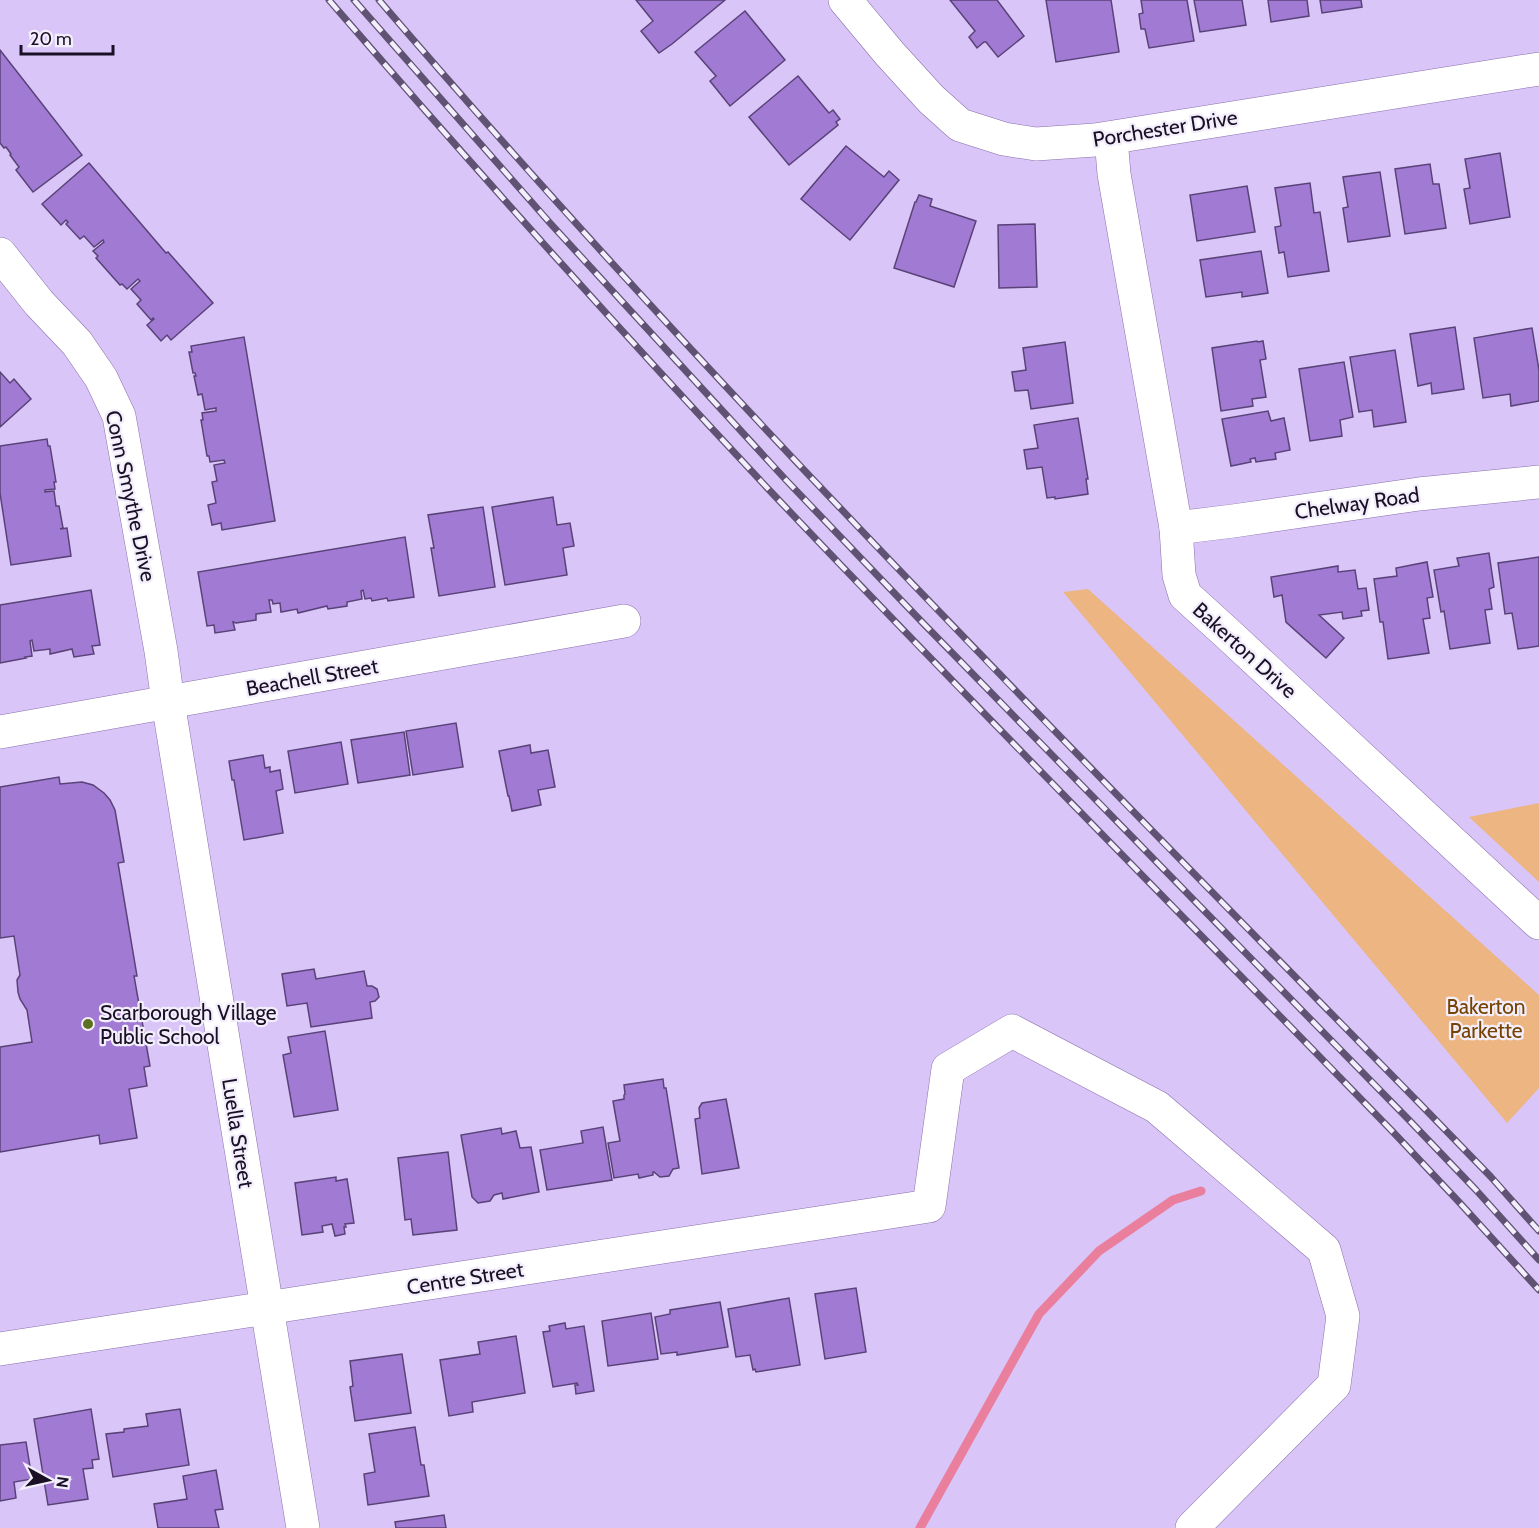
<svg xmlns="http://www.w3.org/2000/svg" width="1539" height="1528" font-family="Cabin,sans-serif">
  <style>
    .green { fill: #edb582 }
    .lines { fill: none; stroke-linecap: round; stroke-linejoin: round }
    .stream { stroke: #e97f9d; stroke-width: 9 }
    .building { fill: #a17bd3; stroke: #594278; stroke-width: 1.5 }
    .minor-casing { stroke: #8970ab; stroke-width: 34 }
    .minor { stroke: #fff; stroke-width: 33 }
    .rail-casing { stroke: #605273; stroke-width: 7 }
    .rail { stroke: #f3eefb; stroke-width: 4.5; stroke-dasharray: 14; stroke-linecap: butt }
    .poi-dot { fill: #5c7121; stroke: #f3eefb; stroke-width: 2 }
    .labels { text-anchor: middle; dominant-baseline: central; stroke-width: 4.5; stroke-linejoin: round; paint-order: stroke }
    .street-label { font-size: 21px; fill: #1a1026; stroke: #f3eefb }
    .park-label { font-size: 21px; fill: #764303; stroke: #f3eefb }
    .poi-label { font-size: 21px; fill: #1a1026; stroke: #f3eefb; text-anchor: start }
  </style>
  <rect width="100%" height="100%" fill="#d9c5f8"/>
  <g class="green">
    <polygon points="1088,589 1539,995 1539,1088 1507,1123 1063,592"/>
    <polygon points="1539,803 1539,882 1469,817"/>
  </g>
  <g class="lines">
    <polyline class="stream" points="920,1528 1039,1314 1099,1251 1173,1200 1201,1191"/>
  </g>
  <g class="building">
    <polygon points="636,0 725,0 672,44 659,53 641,31 653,21"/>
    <polygon points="950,0 997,0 1024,36 998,57 986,42 984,42 977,48 969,37 975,31"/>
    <polygon points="1046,0 1111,0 1119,52 1056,62"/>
    <polygon points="1141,0 1187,0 1194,41 1149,48 1145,29 1141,29 1139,14 1143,13"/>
    <polygon points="1194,0 1242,0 1246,25 1200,32"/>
    <polygon points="1268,0 1307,0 1309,16 1271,22"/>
    <polygon points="1320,0 1361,0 1362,7 1322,13"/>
    <polygon points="745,11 785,60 730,106 710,81 716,76 695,52"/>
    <polygon points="0,50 82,155 33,192 16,170 19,167 10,155 11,154 6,147 4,148 0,143"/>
    <polygon points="798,76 829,113 833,110 840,119 836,122 838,125 789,165 749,117"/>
    <polygon points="846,146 884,177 889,171 899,180 850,240 801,199"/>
    <polygon points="1500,153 1510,217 1470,224 1464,189 1470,188 1465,159"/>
    <polygon points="89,163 166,253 168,252 213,303 171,340 167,335 161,341 147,325 154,319 153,318 151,320 137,304 141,300 131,289 140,281 138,279 127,289 122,284 120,285 96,258 98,256 93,251 104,242 103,240 94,247 84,236 80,239 66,224 68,222 66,220 61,225 42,204"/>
    <polygon points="1430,164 1433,184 1439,184 1446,228 1405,234 1395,169"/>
    <polygon points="1380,172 1390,236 1348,242 1343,208 1348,207 1343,177"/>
    <polygon points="1310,183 1314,213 1320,212 1329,271 1288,277 1284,252 1279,253 1275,227 1281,226 1275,188"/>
    <polygon points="1247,186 1255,232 1197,241 1190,195"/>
    <polygon points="919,195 932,199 930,206 976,221 954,287 894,268 915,202 916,202"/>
    <polygon points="1035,224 1037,287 999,288 998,225"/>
    <polygon points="1261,251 1268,293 1242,297 1242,292 1206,297 1200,260"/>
    <polygon points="1455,327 1464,389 1432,394 1431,383 1418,386 1410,334"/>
    <polygon points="1532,328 1539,370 1539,401 1511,406 1510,394 1483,398 1474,338"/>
    <polygon points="244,337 275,521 222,530 221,523 212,525 208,505 216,503 212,482 217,481 214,465 225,463 224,460 210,462 209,456 207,456 201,420 203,420 202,413 216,411 216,408 205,410 202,394 198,395 194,376 196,376 195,373 193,373 189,352 192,352 191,346"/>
    <polygon points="1257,341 1258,342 1263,341 1266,359 1260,360 1266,397 1252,399 1253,406 1221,411 1212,348"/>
    <polygon points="1065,342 1073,403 1031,409 1028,390 1015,391 1012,372 1026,370 1023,348"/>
    <polygon points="1395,350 1406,422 1374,427 1372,410 1359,412 1350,357"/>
    <polygon points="1344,362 1353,417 1340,420 1342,436 1310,441 1299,369"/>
    <polygon points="0,372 10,383 14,379 31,399 0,427"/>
    <polygon points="1268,411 1271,421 1284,418 1290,450 1275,453 1276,459 1256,462 1255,458 1250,459 1251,462 1231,466 1222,419"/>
    <polygon points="1078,418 1088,479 1086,479 1088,494 1055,499 1055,497 1047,498 1042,467 1027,469 1024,450 1038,448 1034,425"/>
    <polygon points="47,439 48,446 50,446 56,482 54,482 55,489 45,490 45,492 54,491 56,506 59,506 63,528 60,529 67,528 71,556 11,565 0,493 0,446"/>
    <polygon points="553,497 557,525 570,523 574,546 563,548 567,575 505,585 492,507"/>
    <polygon points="483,507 495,587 439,596 431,548 434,548 428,515"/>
    <polygon points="405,537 414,597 388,601 387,598 372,601 371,598 365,599 363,590 361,591 362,599 347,602 347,606 328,609 327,606 298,613 297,609 281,612 280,603 273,604 272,600 269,600 271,612 256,614 256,620 236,623 233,622 235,630 215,633 214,625 207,626 198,572"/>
    <polygon points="1489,553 1494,587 1489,589 1492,609 1485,610 1490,643 1450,649 1444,611 1441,612 1434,570 1459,566 1457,558"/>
    <polygon points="1539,557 1539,646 1518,649 1512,613 1505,614 1498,563"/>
    <polygon points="1427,562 1433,597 1427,598 1430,618 1423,619 1429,653 1388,659 1383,622 1380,622 1374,579 1397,576 1396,568"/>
    <polygon points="1338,566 1338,572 1355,570 1358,589 1366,588 1369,610 1361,611 1362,616 1343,619 1342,612 1319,615 1344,638 1326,658 1286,622 1282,595 1274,597 1271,577"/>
    <polygon points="91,590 100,645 92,646 94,654 74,657 72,649 50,654 50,649 34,651 32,640 30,641 32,656 25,657 26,658 0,663 0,605"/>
    <polygon points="456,723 463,767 413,775 406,731"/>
    <polygon points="404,732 410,775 358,783 351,740"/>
    <polygon points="341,742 348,784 295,793 288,751"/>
    <polygon points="530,745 531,753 548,750 555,787 538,790 541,805 512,811 509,796 508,796 499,751"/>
    <polygon points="263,755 265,768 270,767 270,772 280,770 283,789 276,791 283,833 244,840 234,780 232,780 229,761"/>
    <polygon points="59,777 60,784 82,782 93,785 104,793 110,800 115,810 124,862 118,863 137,976 134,976 150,1066 144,1067 147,1086 129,1089 137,1138 100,1144 99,1135 0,1152 0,1047 32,1042 27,1010 20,999 18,992 17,980 20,975 14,936 0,938 0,787"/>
    <polygon points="314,969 316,979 364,971 367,986 372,986 377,989 379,997 375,1001 370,1002 372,1018 311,1027 307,1003 287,1006 282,974"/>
    <polygon points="325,1031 338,1110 294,1117 283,1055 291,1053 288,1037"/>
    <polygon points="663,1079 664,1088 666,1088 679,1168 673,1169 669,1176 660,1177 654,1172 653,1172 653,1175 639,1178 638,1174 614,1178 608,1143 620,1141 613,1101 624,1099 624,1095 625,1094 624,1085"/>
    <polygon points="726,1099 739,1168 702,1174 695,1119 700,1118 699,1108 702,1103"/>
    <polygon points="603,1127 612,1180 547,1190 540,1150 583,1143 581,1131"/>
    <polygon points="501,1128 502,1134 516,1131 520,1148 531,1147 539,1192 503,1199 502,1193 494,1195 490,1201 478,1203 472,1197 461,1135"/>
    <polygon points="448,1152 457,1230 413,1235 411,1219 405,1220 398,1158"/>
    <polygon points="336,1177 336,1181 347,1179 354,1223 345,1224 346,1227 344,1227 345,1234 335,1236 332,1224 322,1226 323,1232 302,1235 295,1183"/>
    <polygon points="856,1288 866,1352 825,1359 815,1294"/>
    <polygon points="789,1298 800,1365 756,1372 755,1369 753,1370 750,1355 736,1357 728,1309"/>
    <polygon points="720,1302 728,1347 677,1355 677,1352 661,1354 655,1317 670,1314 670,1310"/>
    <polygon points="651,1313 658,1359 608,1366 602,1321"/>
    <polygon points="565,1323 566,1329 584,1326 594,1391 576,1394 575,1385 578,1385 577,1383 553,1387 543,1332 550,1331 549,1326"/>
    <polygon points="516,1336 525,1393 472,1402 473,1412 449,1416 440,1360 480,1354 478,1342"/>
    <polygon points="402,1354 411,1413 355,1421 350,1387 353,1386 350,1361"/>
    <polygon points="91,1409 99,1459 92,1460 93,1468 83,1469 88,1499 48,1505 34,1419"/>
    <polygon points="180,1409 189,1465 113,1477 106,1434 124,1432 124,1429 148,1426 146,1414"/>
    <polygon points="415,1427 421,1465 424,1465 429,1496 368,1505 364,1474 375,1472 369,1434"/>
    <polygon points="26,1442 32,1479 14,1482 16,1498 0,1501 0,1445"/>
    <polygon points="216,1470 223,1509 215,1510 219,1528 158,1528 154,1504 187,1499 183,1476"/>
    <polygon points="444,1515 446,1528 396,1528 395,1522"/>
  </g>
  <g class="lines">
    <defs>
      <g id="minor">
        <polyline points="845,0 890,54 931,99 960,125 1004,139 1036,144 1095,140 1539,69"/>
        <polyline points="1111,138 1114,174 1176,528 1179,575 1185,595 1229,635 1539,923"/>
        <polyline points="0,254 39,303 77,343 101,378 119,416 161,651 168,702 303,1528"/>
        <polyline points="1176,528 1233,521 1419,494 1539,482"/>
        <polyline points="0,732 624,621"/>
        <polyline points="0,1349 929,1206 948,1069 1012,1031 1157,1107 1324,1250 1343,1316 1334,1385 1192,1528"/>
      </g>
    </defs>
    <use href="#minor" class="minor-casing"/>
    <use href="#minor" class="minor"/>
    <defs>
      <g id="rail">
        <path d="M329,0c145,168 293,333 444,494 204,215 414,426 621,639l65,69 80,88"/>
        <polyline points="354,0 550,223 786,480 921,621 1410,1121 1476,1190 1539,1260"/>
        <path d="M379,0c331,386 690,746 1046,1109l66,68 48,54"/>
      </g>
    </defs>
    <use href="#rail" class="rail-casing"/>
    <use href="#rail" class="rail"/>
  </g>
  <circle class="poi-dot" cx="88" cy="1024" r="6"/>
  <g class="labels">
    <g class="street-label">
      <text transform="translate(1165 128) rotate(-9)">Porchester Drive</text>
      <text transform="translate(131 496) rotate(78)">Conn Smythe Drive</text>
      <text transform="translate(1357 503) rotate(-8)">Chelway Road</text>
      <text transform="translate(1245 650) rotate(42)">Bakerton Drive</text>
      <text transform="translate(312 677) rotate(-10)">Beachell Street</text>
      <text transform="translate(238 1133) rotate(81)">Luella Street</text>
      <text transform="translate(465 1278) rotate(-9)">Centre Street</text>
    </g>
    <g class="park-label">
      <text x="1486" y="1006">Bakerton<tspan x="1486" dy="24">Parkette</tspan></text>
    </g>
    <g class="poi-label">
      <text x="100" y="1012">Scarborough Village<tspan x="100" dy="24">Public School</tspan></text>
    </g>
  </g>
  <g transform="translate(48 1480) rotate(98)" stroke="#f3eefb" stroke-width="4.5" paint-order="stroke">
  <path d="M0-4.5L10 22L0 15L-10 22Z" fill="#1a1026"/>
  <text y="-9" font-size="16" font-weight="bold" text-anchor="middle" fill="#1a1026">N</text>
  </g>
  <path d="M21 45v9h92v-9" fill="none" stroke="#1a1026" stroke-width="3"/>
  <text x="30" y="45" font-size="18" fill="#1a1026" stroke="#f3eefb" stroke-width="4.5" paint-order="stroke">20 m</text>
</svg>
